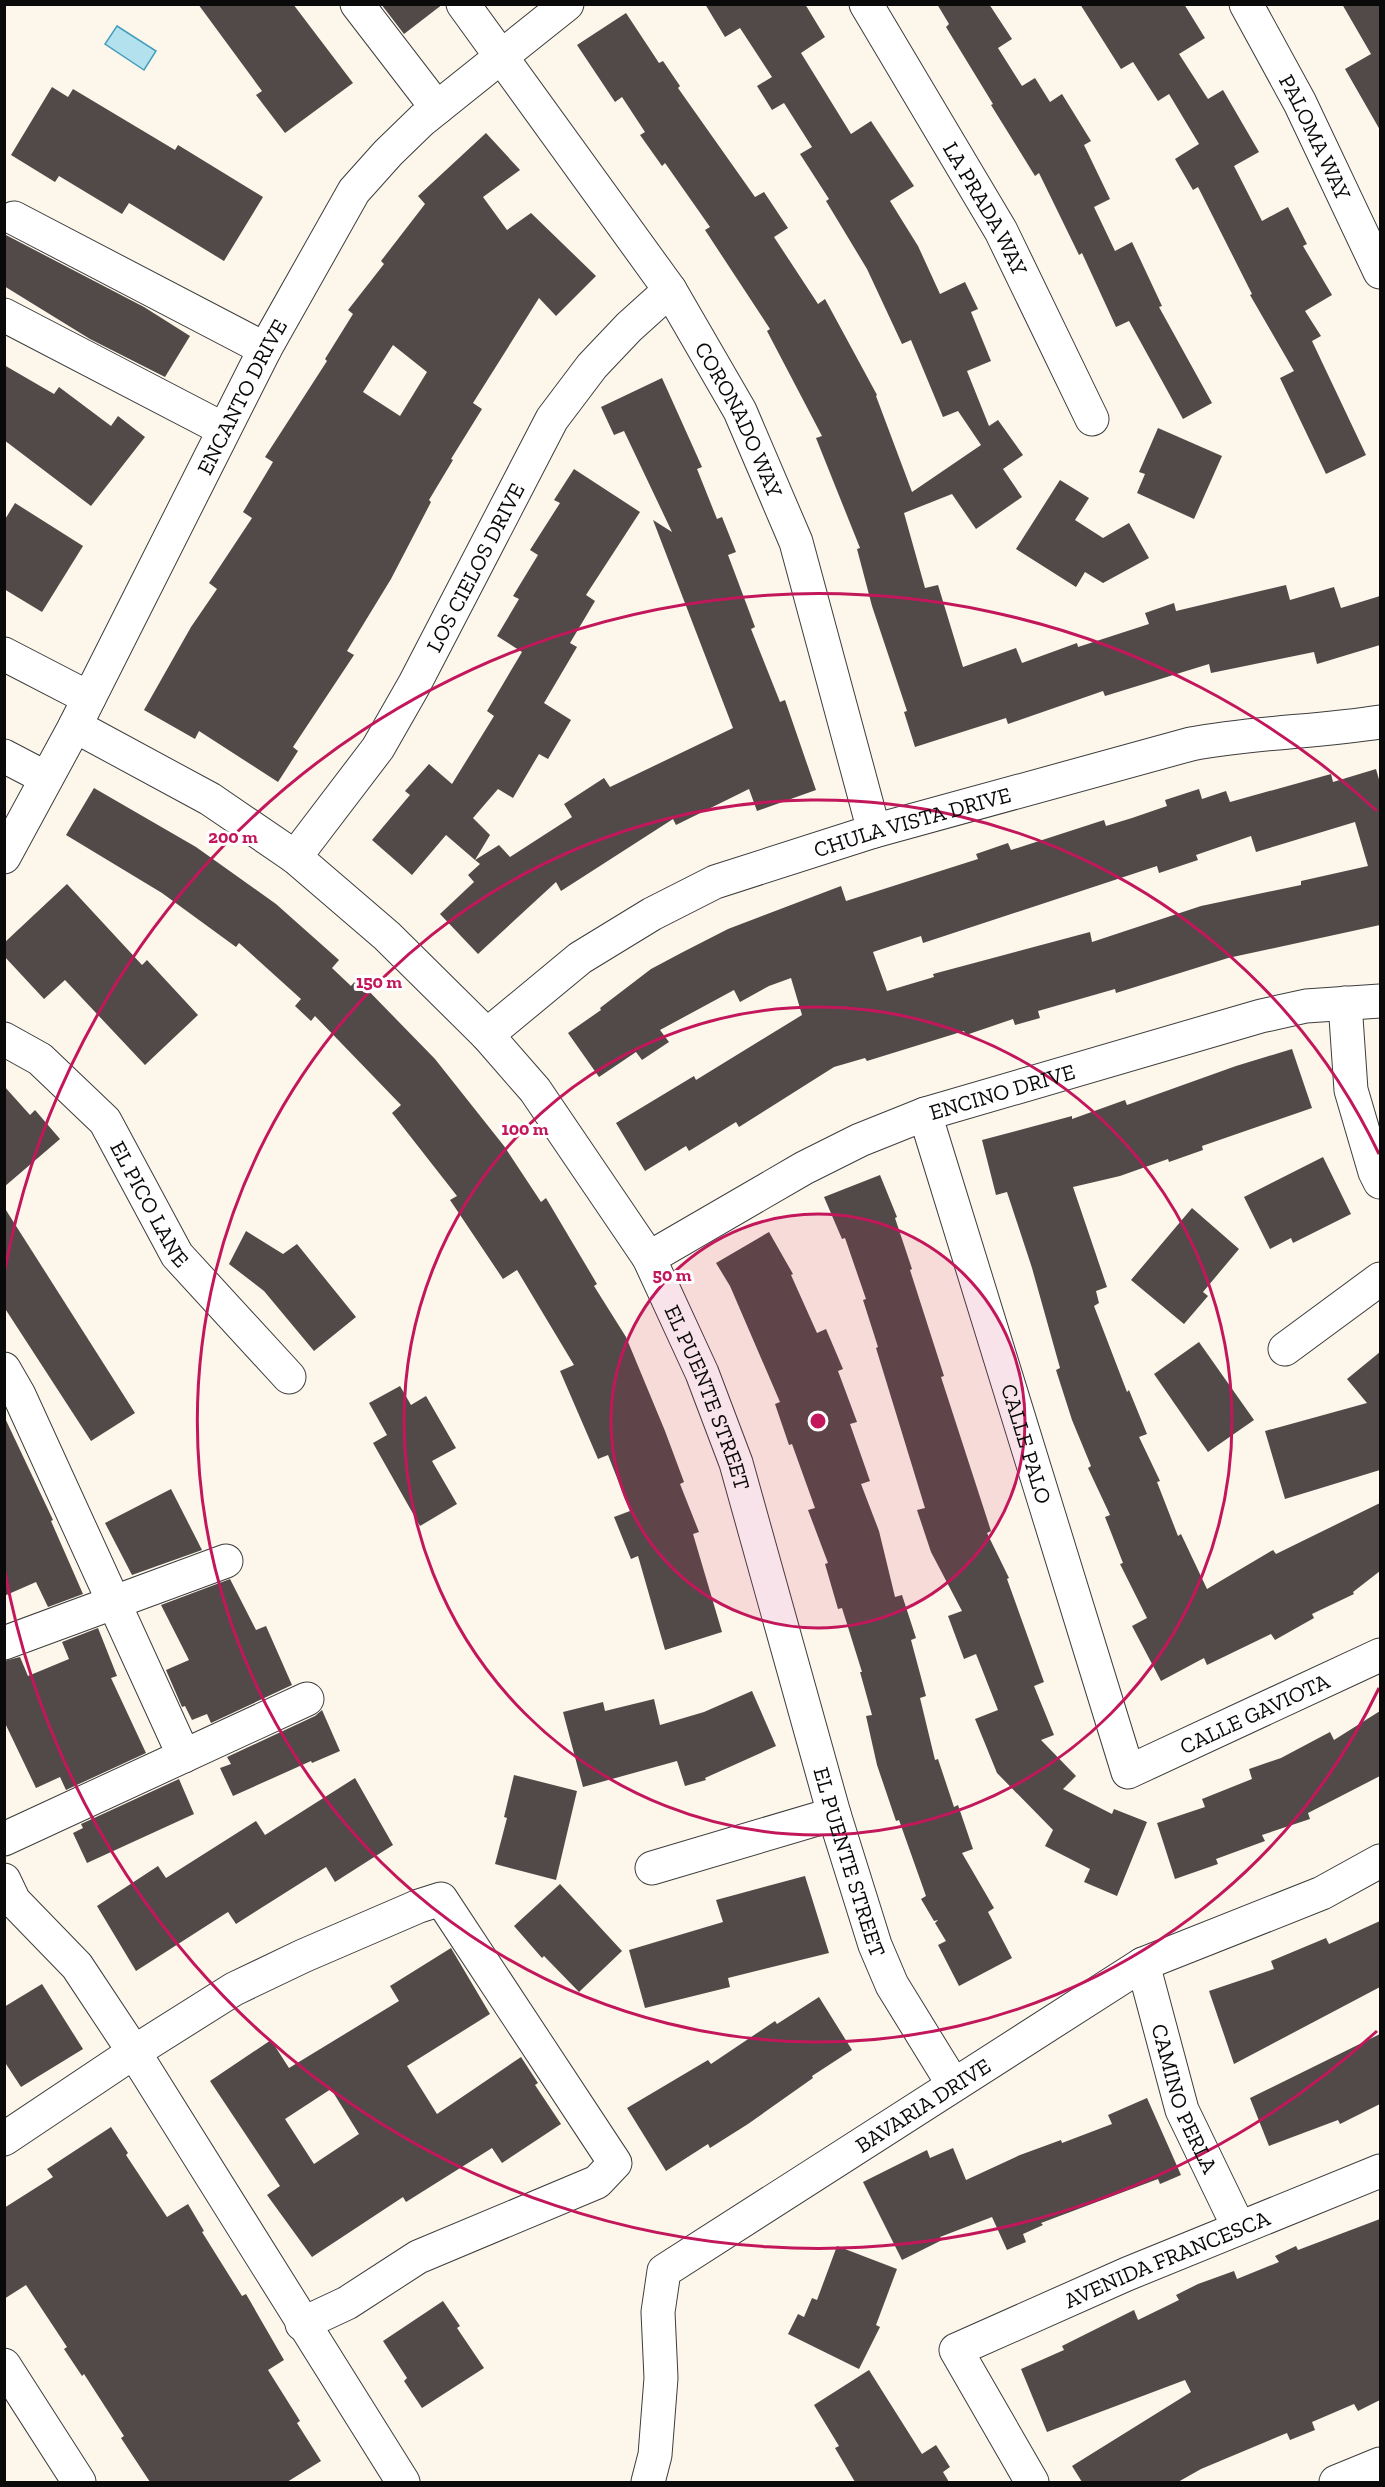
<svg xmlns="http://www.w3.org/2000/svg" width="1385" height="2487" font-family="'Zilla Slab',serif">
  <style>
    .water { fill: #b4e1ee; stroke: #449ebd; stroke-width: 1.5 }
    .building { fill: #514a48; fill-rule: evenodd }
    .lines { fill: none; stroke-linecap: round; stroke-linejoin: round }
    .minor-casing { stroke: #3d3d3d; stroke-width: 35 }
    .minor { stroke: #fff; stroke-width: 33 }
    .ring { fill: none; stroke: #c2185b; stroke-width: 3 }
    .labels { text-anchor: middle; dominant-baseline: central; stroke-width: 6; stroke-linejoin: round; paint-order: stroke }
    .street-label { font-size: 22px; fill: #0a0a0a; stroke: #fff }
    .centre { fill: #c2185b; stroke: #fff; stroke-width: 3 }
    .ring-label { font-size: 18px; text-anchor: middle; font-weight: bold; fill: #c2185b; stroke: #fff; stroke-width: 6; stroke-linejoin: round; paint-order: stroke }
  </style>
  <rect width="100%" height="100%" fill="#fdf6ea"/>
  <polygon class="water" points="117,26 156,51 144,70 105,44"/>
  <g class="building">
    <polygon points="198,4 293,4 353,83 285,133 256,95 262,91"/>
    <polygon points="381,4 443,4 404,34"/>
    <polygon points="705,4 805,4 825,37 801,53 851,134 871,121 914,186 890,201 918,246 940,294 965,282 978,309 971,312 991,361 967,371 989,426 998,420 1023,455 1003,469 1022,497 976,529 952,494 904,513 925,588 938,585 963,667 1016,648 1022,663 1077,643 1078,647 1149,624 1145,613 1174,603 1176,611 1286,585 1290,600 1334,587 1341,608 1380,596 1380,645 1317,664 1314,652 1211,673 1209,664 1105,696 1103,691 1008,724 1006,718 915,747 904,712 907,711 872,606 857,549 860,548 816,438 822,436 767,331 770,329 705,230 710,227 665,163 662,166 640,135 645,132 622,97 615,102 577,45 626,13 659,63 663,61 680,86 678,88 755,197 764,192 788,228 774,237 818,304 825,299 877,395 876,396 912,492 981,445 958,411 943,417 911,340 902,344 867,269 826,201 829,199 800,154 812,147 784,103 772,110 757,86 772,77 740,28 725,37"/>
    <polygon points="937,4 989,4 1012,39 998,48 1022,86 1035,78 1050,102 1062,94 1091,141 1084,145 1110,199 1094,207 1115,251 1132,242 1162,306 1159,307 1212,403 1183,419 1129,321 1116,327 1082,253 1079,255 1039,173 1035,176 991,105 993,104 946,27 949,24"/>
    <polygon points="1080,4 1184,4 1205,38 1179,54 1208,99 1223,90 1259,152 1234,166 1262,221 1288,207 1307,244 1303,246 1332,295 1305,311 1321,336 1312,341 1366,455 1326,474 1280,378 1294,371 1250,295 1252,294 1198,187 1193,190 1175,159 1199,144 1169,94 1158,101 1133,62 1121,69"/>
    <polygon points="1342,4 1380,4 1380,130 1345,69 1371,54"/>
    <polygon points="52,87 68,97 73,89 175,150 178,145 263,197 224,261 129,203 122,214 59,176 55,182 11,155"/>
    <path d="M486,133l34,37 -37,27 24,33 24,-17 65,63 -40,40 -17,-18 -66,105 9,6 -31,50 2,1 -24,40 2,2 -40,77 -44,72 7,4 -61,92 5,4 -20,31 -79,-51 -4,8 -51,-29 47,-83 26,-38 -8,-6 43,-65 -9,-6 30,-50 -8,-5 62,-96 -2,-2 28,-45 -5,-4 36,-46 -3,-3 44,-57 -7,-8zM393,345l34,27 -27,44 -37,-24z"/>
    <polygon points="4,234 144,307 190,336 165,377 90,339 4,286"/>
    <polygon points="4,365 54,394 59,387 111,426 118,416 145,437 91,506 4,440"/>
    <polygon points="662,378 702,467 697,469 717,519 722,517 736,552 728,555 755,627 751,629 780,702 785,700 816,790 757,811 749,789 676,825 673,819 561,891 556,882 478,954 440,914 474,882 468,875 480,864 475,860 499,845 510,857 572,817 564,804 604,778 610,787 733,728 653,520 672,532 624,431 614,435 601,407"/>
    <polygon points="1158,428 1222,456 1194,519 1137,493 1145,474 1139,472"/>
    <polygon points="574,469 640,512 586,595 595,601 570,643 577,647 544,703 571,720 548,759 539,754 513,798 498,789 473,818 490,835 475,860 446,835 412,875 372,840 410,795 405,791 429,764 452,784 494,716 487,711 522,652 497,636 519,599 513,596 538,555 530,550 560,503 554,500"/>
    <polygon points="1060,480 1089,498 1075,520 1103,538 1129,523 1149,558 1103,583 1085,572 1076,587 1016,549"/>
    <polygon points="15,503 83,546 42,612 4,589 4,521"/>
    <path d="M1376,769l4,14v142l-152,33 -112,35 -1,-4 -77,22 2,7 -25,7 -2,-6 -47,16 -2,-4 -97,30 -2,-3 -31,9 -95,60 -3,-5 -47,29 -3,-5 -41,25 -29,-48 78,-47 2,4 106,-65 -11,-37 -22,8 -29,16 -6,-12 -74,40 9,12 -27,18 -6,-8 -37,25 -31,-44 33,-23 -1,-2 51,-39 32,-17 45,-23 113,-43 5,15 132,-42 -2,-5 32,-11 3,7 93,-30 2,6 26,-8 35,-12 -2,-6 34,-11 3,10 24,-8 4,11 101,-28 2,8zM1355,822l13,44 -67,15v4l-100,21 -109,36 -2,-10 -157,42 1,3 -47,14 -14,-39 48,-16 2,7 234,-77 2,7 39,-13 -2,-5 55,-19 5,16z"/>
    <polygon points="94,788 196,847 276,904 339,960 332,968 351,986 357,979 435,1059 504,1146 541,1202 546,1198 597,1284 594,1286 626,1337 665,1431 684,1482 680,1484 699,1532 693,1534 722,1632 665,1650 638,1556 631,1559 614,1517 630,1511 608,1455 598,1459 560,1371 574,1365 517,1270 503,1279 450,1200 457,1196 392,1113 401,1105 315,1016 311,1021 295,1006 301,999 239,943 236,947 162,893 66,835"/>
    <polygon points="67,884 142,965 147,960 198,1015 145,1065 65,980 44,999 4,956 4,943"/>
    <polygon points="1292,1049 1312,1108 1202,1146 1203,1150 1169,1162 1168,1159 1120,1176 1073,1187 1107,1287 1096,1291 1099,1303 1094,1306 1127,1392 1129,1390 1147,1434 1139,1437 1160,1481 1157,1482 1178,1536 1181,1534 1207,1589 1273,1550 1276,1554 1380,1503 1380,1571 1353,1592 1354,1594 1312,1614 1314,1618 1275,1640 1271,1634 1207,1665 1204,1658 1161,1681 1132,1626 1147,1618 1120,1564 1123,1563 1105,1517 1110,1515 1088,1468 1091,1466 1072,1420 1056,1370 1060,1368 1032,1268 1007,1192 996,1195 982,1140 1072,1116 1072,1119 1125,1100 1127,1105 1236,1066"/>
    <polygon points="4,1086 30,1115 35,1110 60,1139 4,1187"/>
    <polygon points="1323,1157 1351,1214 1293,1243 1291,1238 1270,1249 1244,1197"/>
    <polygon points="880,1175 897,1217 895,1218 912,1269 910,1270 944,1376 941,1377 991,1531 987,1533 1009,1578 1007,1579 1044,1682 1034,1686 1054,1735 1041,1740 1076,1776 1063,1789 1112,1814 1114,1809 1147,1822 1117,1896 1084,1882 1090,1869 1045,1846 1053,1830 997,1773 975,1719 998,1710 976,1654 964,1659 948,1616 962,1611 931,1552 917,1510 925,1508 876,1348 878,1347 863,1300 866,1299 845,1238 842,1239 824,1197"/>
    <polygon points="4,1207 135,1413 91,1441 4,1307"/>
    <polygon points="1192,1208 1239,1249 1203,1292 1208,1296 1184,1324 1131,1280"/>
    <polygon points="246,1231 283,1254 297,1244 356,1317 314,1351 264,1291 229,1264"/>
    <polygon points="769,1232 793,1274 791,1275 817,1333 826,1329 843,1369 838,1371 857,1422 850,1424 870,1481 861,1484 879,1531 895,1597 902,1595 916,1638 911,1640 926,1696 920,1698 935,1760 938,1759 954,1807 958,1805 973,1849 962,1853 994,1908 988,1912 1012,1958 959,1986 938,1945 946,1941 935,1923 938,1920 934,1921 921,1899 926,1896 899,1820 896,1821 877,1765 866,1716 872,1715 860,1672 862,1672 842,1608 838,1609 825,1564 828,1563 808,1510 815,1508 792,1444 789,1445 775,1404 780,1402 730,1286 716,1263"/>
    <polygon points="1199,1342 1254,1420 1208,1452 1154,1374"/>
    <polygon points="1380,1352 1380,1470 1285,1499 1265,1431 1367,1403 1347,1379"/>
    <polygon points="400,1386 411,1405 426,1396 456,1448 432,1461 457,1504 420,1526 373,1443 387,1435 369,1403"/>
    <polygon points="4,1416 53,1520 51,1521 83,1594 48,1607 36,1582 4,1596"/>
    <polygon points="171,1489 202,1550 132,1575 105,1523"/>
    <polygon points="230,1579 256,1630 266,1626 292,1685 211,1723 207,1714 192,1720 185,1706 182,1707 166,1670 189,1660 161,1605"/>
    <polygon points="98,1628 117,1676 111,1678 146,1753 66,1790 60,1777 36,1788 4,1721 4,1661 20,1657 28,1676 69,1659 62,1642"/>
    <polygon points="752,1691 776,1746 705,1778 706,1780 685,1786 677,1761 583,1787 563,1712 603,1702 605,1711 654,1699 660,1725 704,1712"/>
    <polygon points="322,1710 340,1751 312,1763 311,1761 233,1796 220,1768 231,1764 227,1757 315,1716"/>
    <polygon points="1380,1711 1380,1776 1308,1813 1310,1819 1262,1835 1265,1841 1216,1859 1218,1864 1175,1879 1157,1823 1205,1807 1202,1799 1252,1779 1249,1769 1281,1758 1330,1732 1334,1740"/>
    <polygon points="514,1775 577,1791 556,1880 495,1864 507,1818 504,1817"/>
    <polygon points="355,1778 393,1845 335,1882 326,1867 236,1924 228,1912 136,1971 97,1906 158,1866 166,1878 256,1821 265,1835"/>
    <polygon points="179,1779 194,1814 87,1863 73,1833 83,1828 81,1824"/>
    <polygon points="805,1876 829,1953 728,1978 730,1987 645,2008 629,1950 723,1922 716,1900"/>
    <polygon points="560,1884 622,1951 579,1992 544,1956 542,1958 514,1926"/>
    <polygon points="1380,1921 1380,1987 1234,2064 1209,1991 1274,1969 1271,1961 1326,1938 1329,1944"/>
    <path d="M451,1948l39,66 -83,52 30,48 84,-57 17,26 -3,2 26,39 -59,39 -10,-15 -86,54 -3,-5 -91,60 -45,-62 13,-9 -70,-105 61,-41 18,28 110,-67 -9,-15zM331,2089l28,45 -45,30 -29,-45z"/>
    <polygon points="42,1984 83,2049 21,2087 4,2061 4,2007"/>
    <polygon points="819,1997 852,2050 812,2076 813,2078 748,2124 710,2148 708,2144 666,2171 627,2108 708,2060 711,2064 775,2021 777,2024"/>
    <polygon points="1380,2034 1380,2104 1340,2124 1338,2120 1269,2146 1250,2098"/>
    <polygon points="1147,2098 1181,2175 1160,2184 1158,2179 1041,2223 1043,2225 1023,2234 1026,2242 1007,2250 992,2217 940,2237 942,2240 902,2260 863,2182 927,2150 930,2158 953,2148 966,2180 1020,2155 1061,2140 1062,2143 1112,2124 1108,2115"/>
    <polygon points="111,2127 128,2153 126,2155 167,2217 188,2204 204,2231 202,2232 242,2296 246,2294 284,2360 268,2370 300,2421 297,2423 321,2461 287,2482 150,2482 121,2438 124,2436 84,2374 82,2376 64,2349 67,2347 26,2285 4,2299 4,2208 53,2177 47,2169"/>
    <polygon points="1380,2219 1380,2400 1358,2411 1354,2404 1312,2422 1315,2430 1290,2440 1287,2433 1201,2469 1178,2482 1082,2482 1072,2466 1191,2392 1185,2380 1047,2432 1021,2369 1064,2350 1062,2346 1134,2310 1138,2320 1179,2300 1176,2295 1198,2284 1234,2271 1237,2279 1279,2262 1275,2256 1296,2246 1298,2250"/>
    <polygon points="837,2246 897,2269 876,2325 880,2327 859,2369 788,2334 798,2314 804,2317 812,2298 817,2300"/>
    <polygon points="443,2301 460,2326 457,2328 484,2368 422,2408 404,2381 407,2378 383,2341"/>
    <polygon points="869,2370 922,2454 936,2445 950,2467 943,2472 949,2482 855,2482 835,2448 839,2446 814,2405"/>
  </g>
  <g class="lines">
    <defs>
      <g id="minor">
        <polyline points="357,4 437,108"/>
        <path id="s1" d="M463,4l207,286 70,121 56,131 78,289"/>
        <path id="s2" d="M866,4l135,227 91,188"/>
        <path id="s3" d="M1246,4l54,99 80,169"/>
        <polyline points="14,218 265,349"/>
        <polyline points="4,315 223,429"/>
        <polyline points="4,654 89,698"/>
        <path id="s4" d="M75,726l135,73 85,58 92,79 100,99 48,55 114,168 53,115 34,90 98,351 41,131 17,40 61,99"/>
        <polyline points="4,756 46,778"/>
        <path id="s5" d="M4,857l71,-131 190,-377 89,-158 34,-38 34,-33 145,-116"/>
        <path id="s6" d="M295,857l83,-109 36,-63 138,-266 40,-53 37,-39 41,-37"/>
        <polyline points="1345,1003 1351,1090 1375,1172 1380,1182"/>
        <path id="s7" d="M487,1035l93,-77 72,-44 63,-32 159,-51 317,-87c63,-12 126,-12 189,-22"/>
        <path id="s8" d="M4,1039l36,20 65,62 72,134 112,122"/>
        <path id="s9" d="M925,1114l203,658 252,-117"/>
        <path id="s10" d="M649,1258l155,-90 56,-28 65,-26 336,-98 45,-10 74,-5"/>
        <polyline points="1285,1349 1380,1279"/>
        <polyline points="4,1369 19,1395 184,1756"/>
        <polyline points="4,1643 226,1561"/>
        <polyline points="4,1839 307,1699"/>
        <polyline points="652,1868 834,1814"/>
        <polyline points="4,1880 14,1901 77,1966 134,2052 403,2482"/>
        <path id="s11" d="M1143,1964l39,146 57,118"/>
        <polyline points="4,2139 134,2052 234,1989 303,1956 419,1906 441,1899 615,2163 597,2182 418,2257 347,2303 302,2324"/>
        <polyline points="4,2365 79,2482"/>
        <path id="s12" d="M648,2482l7,-27 6,-77 -3,-66 6,-41 479,-307 179,-71 58,-32"/>
        <path id="s13" d="M1032,2482l-76,-132 171,-76 253,-103"/>
        <polyline points="1336,2482 1380,2464"/>
      </g>
    </defs>
    <use href="#minor" class="minor-casing"/>
    <use href="#minor" class="minor"/>
  </g>
  <circle cx="818" cy="1421" r="207" fill="#c2185b" fill-opacity=".12"/>
  <g class="ring">
    <circle cx="818" cy="1421" r="207"/>
    <circle cx="818" cy="1421" r="414"/>
    <path d="M1379 1688A621 621 0 1 1 1379 1154"/>
    <path d="M1377 2031A827 827 0 0 1 5 1572M5 1270A827 827 0 0 1 1377 811"/>
  </g>
  <g class="labels">
    <g class="street-label">
      <text stroke="none"><textPath href="#s3" startOffset="150">PALOMA WAY</textPath></text>
      <text stroke="none"><textPath href="#s2" startOffset="237">LA PRADA WAY</textPath></text>
      <text stroke="none"><textPath href="#s5" startOffset="518">ENCANTO DRIVE</textPath></text>
      <text stroke="none"><textPath href="#s1" startOffset="500">CORONADO WAY</textPath></text>
      <text stroke="none"><textPath href="#s6" startOffset="342">LOS CIELOS DRIVE</textPath></text>
      <text stroke="none"><textPath href="#s7" startOffset="482">CHULA VISTA DRIVE</textPath></text>
      <text stroke="none"><textPath href="#s10" startOffset="392">ENCINO DRIVE</textPath></text>
      <text stroke="none"><textPath href="#s8" startOffset="225">EL PICO LANE</textPath></text>
      <text stroke="none"><textPath href="#s4" startOffset="946">EL PUENTE STREET</textPath></text>
      <text stroke="none"><textPath href="#s9" startOffset="345">CALLE PALO</textPath></text>
      <text stroke="none"><textPath href="#s9" startOffset="828">CALLE GAVIOTA</textPath></text>
      <text stroke="none"><textPath href="#s4" startOffset="1432">EL PUENTE STREET</textPath></text>
      <text stroke="none"><textPath href="#s11" startOffset="141">CAMINO PERLA</textPath></text>
      <text stroke="none"><textPath href="#s12" startOffset="520">BAVARIA DRIVE</textPath></text>
      <text stroke="none"><textPath href="#s13" startOffset="382">AVENIDA FRANCESCA</textPath></text>
    </g>
  </g>
  <circle cx="818" cy="1421" r="9" class="centre"/>
  <g class="ring-label">
    <text x="233" y="843">200 m</text>
    <text x="379" y="988">150 m</text>
    <text x="525" y="1135">100 m</text>
    <text x="672" y="1281">50 m</text>
  </g>
  <rect width="1385" height="2487" fill="none" stroke="#0a0a0a" stroke-width="12"/>
</svg>
